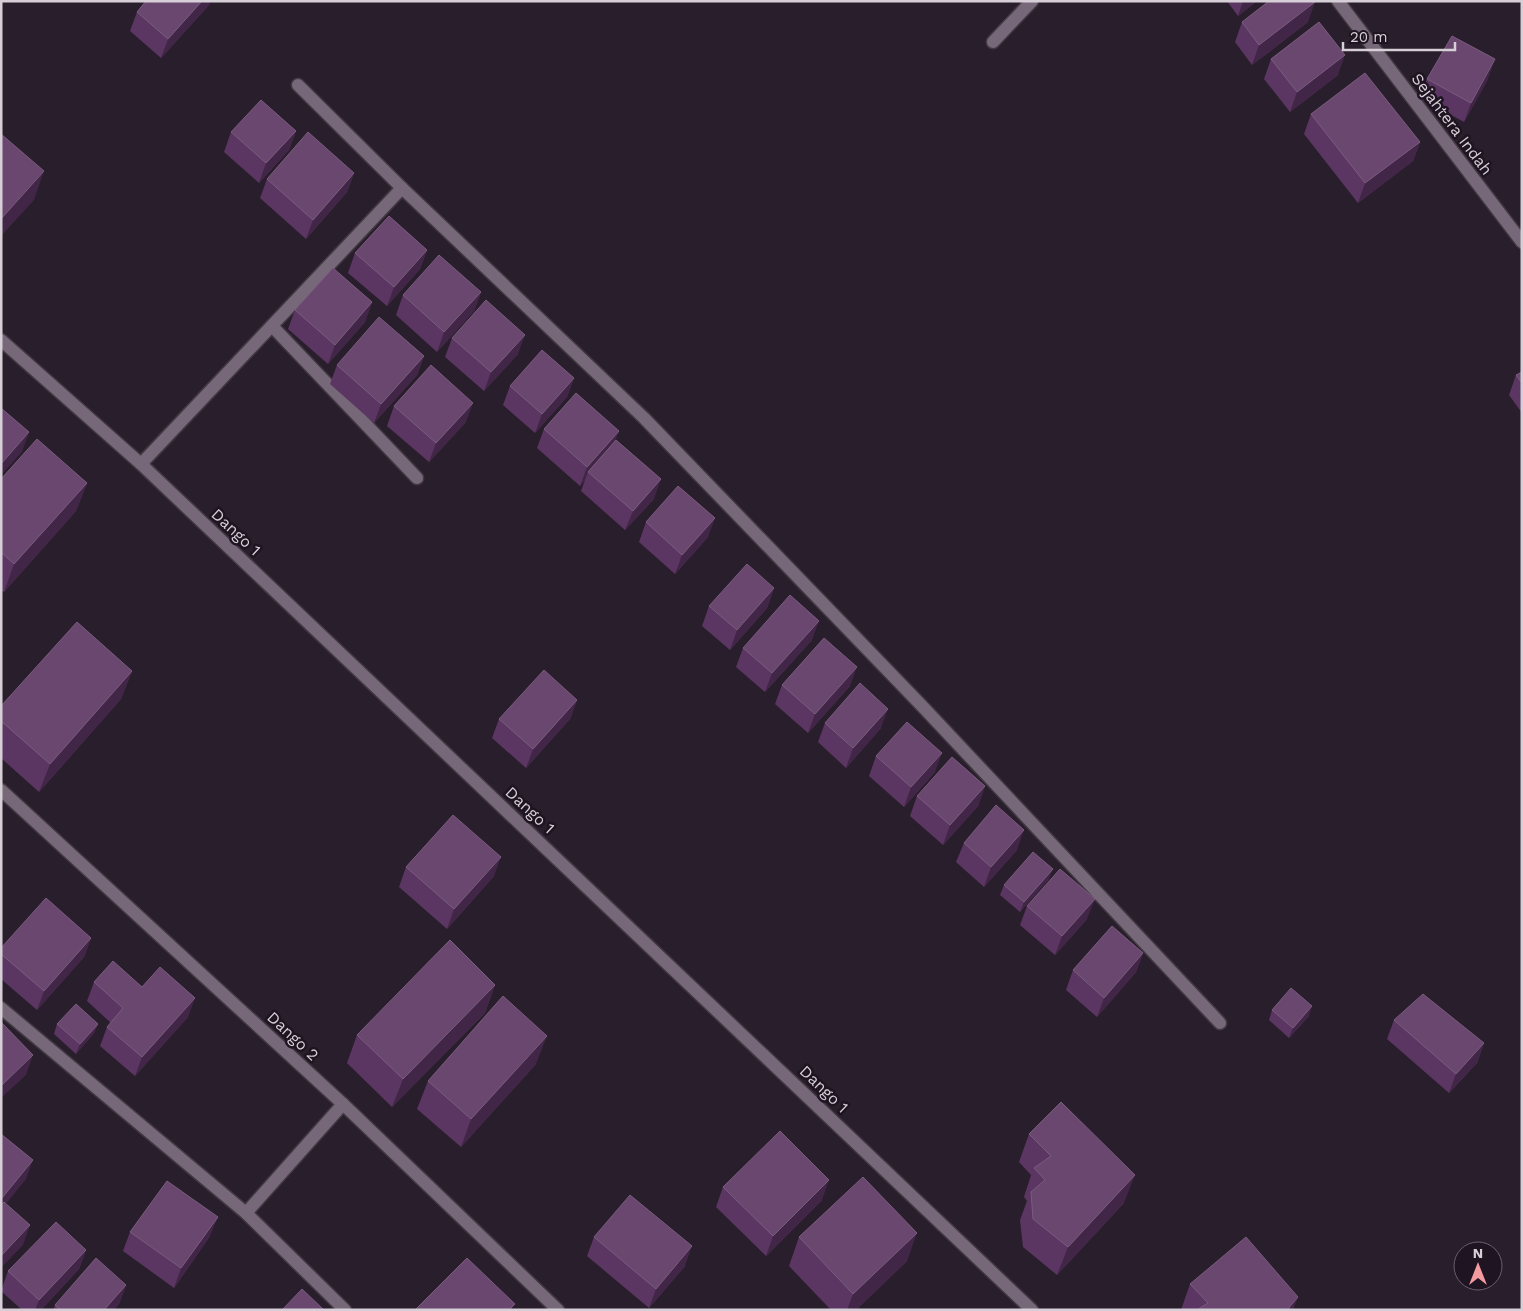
<svg xmlns="http://www.w3.org/2000/svg" width="1523" height="1311" font-family="'Work Sans',sans-serif">
  <style>
    .lines { fill: none; stroke-linecap: round; stroke-linejoin: round }
    .street-casing { stroke: #413842; stroke-width: 15 }
    .street { stroke: #766878; stroke-width: 12 }
    .wall { fill: #5c3662 }
    .shaded-wall { fill: #422647 }
    .building { fill: #69476f; stroke: #7b5c7f }
    .labels { text-anchor: middle; dominant-baseline: central; stroke-width: 5; stroke-linejoin: round; paint-order: stroke }
    .street-label { font-size: 16px; fill: #d7cfd8; stroke: #1f1421 }
  </style>
  <rect width="100%" height="100%" fill="#291e2b"/>
  <g class="lines">
    <defs>
      <g id="street">
        <polyline points="1338,1 1522,242"/>
        <polyline points="993,42 1032,1"/>
        <polyline points="298,85 402,188 644,418 923,707 1220,1023"/>
        <polyline points="272,326 417,478"/>
        <polyline points="1,340 141,464 1032,1310"/>
        <polyline points="141,464 402,188"/>
        <polyline points="1,790 343,1104 558,1310"/>
        <polyline points="1,1008 246,1213 343,1104"/>
        <polyline points="246,1213 345,1310"/>
      </g>
    </defs>
    <use href="#street" class="street-casing"/>
    <use href="#street" class="street"/>
  </g>
  <g class="wall">
    <polygon points="146,1 210,1 209,5 161,58 130,31 137,12"/>
    <polygon points="1227,1 1257,1 1238,16"/>
    <polygon points="1242,22 1308,22 1252,65 1235,42"/>
    <polygon points="1271,59 1338,75 1290,112 1264,79"/>
    <polygon points="1427,79 1488,79 1464,122 1420,98"/>
    <polygon points="1311,114 1420,142 1413,161 1358,203 1304,134"/>
    <polygon points="296,131 289,150 259,183 224,152 231,132"/>
    <polygon points="354,173 347,192 306,239 260,198 267,179"/>
    <polygon points="427,250 420,269 387,306 348,273 355,253"/>
    <polygon points="481,292 474,311 437,352 396,315 403,295"/>
    <polygon points="372,302 365,322 328,364 288,329 295,310"/>
    <polygon points="452,338 518,354 484,391 445,357"/>
    <polygon points="424,356 417,375 374,423 330,384 337,365"/>
    <polygon points="1522,372 1522,413 1509,395 1516,375"/>
    <polygon points="574,378 567,397 535,433 503,405 510,386"/>
    <polygon points="394,406 466,422 429,462 387,426"/>
    <polygon points="544,429 615,442 654,499 625,530 581,491 585,480 580,486 537,448"/>
    <polygon points="1,479 87,483 76,511 4,592 1,590"/>
    <polygon points="646,522 708,537 675,574 639,542"/>
    <polygon points="774,588 767,608 730,650 702,626 709,606"/>
    <polygon points="812,640 765,692 736,667 743,648"/>
    <polygon points="132,671 121,699 39,792 1,758 1,706"/>
    <polygon points="782,685 850,686 808,733 775,704"/>
    <polygon points="577,700 570,719 526,768 492,738 499,719"/>
    <polygon points="825,723 881,728 846,768 818,742"/>
    <polygon points="876,756 935,772 904,807 869,776"/>
    <polygon points="985,786 978,806 943,845 910,816 917,796"/>
    <polygon points="964,843 1017,850 984,887 956,862"/>
    <polygon points="406,867 494,876 447,929 399,887"/>
    <polygon points="1049,879 1020,912 1000,895 1004,885"/>
    <polygon points="1027,906 1087,919 1055,955 1020,925"/>
    <polygon points="91,938 84,957 37,1010 1,979 1,948"/>
    <polygon points="1143,953 1136,972 1097,1017 1066,990 1073,970"/>
    <polygon points="94,982 142,987 188,1017 135,1076 100,1046 107,1027 111,1023 87,1001"/>
    <polygon points="495,985 485,1013 392,1107 347,1063 357,1035"/>
    <polygon points="1272,1010 1309,1016 1289,1038 1269,1020"/>
    <polygon points="1394,1020 1484,1043 1477,1063 1449,1093 1387,1039"/>
    <polygon points="57,1024 98,1024 94,1033 76,1054 54,1034"/>
    <polygon points="536,1064 461,1147 417,1109 428,1081"/>
    <polygon points="1029,1134 1124,1203 1057,1275 1023,1247 1020,1220 1027,1201 1024,1197 1031,1175 1019,1162"/>
    <polygon points="723,1187 822,1200 766,1256 716,1207"/>
    <polygon points="130,1232 210,1236 174,1288 123,1251"/>
    <polygon points="594,1237 685,1266 649,1308 587,1256"/>
    <polygon points="799,1237 907,1261 856,1310 831,1310 789,1266"/>
    <polygon points="86,1250 79,1269 41,1310 22,1310 1,1291 8,1271"/>
    <polygon points="1190,1284 1293,1310 1181,1310"/>
    <polygon points="126,1285 119,1304 114,1310 53,1310 55,1305"/>
  </g>
  <g class="shaded-wall">
    <polygon points="202,1 210,1 209,5 161,58 168,39"/>
    <polygon points="1243,1 1257,1 1238,16"/>
    <polygon points="1315,2 1308,22 1252,65 1259,45"/>
    <polygon points="1345,55 1338,75 1290,112 1297,92"/>
    <polygon points="1495,59 1488,79 1464,122 1471,103"/>
    <polygon points="296,131 289,150 259,183 266,163"/>
    <polygon points="1420,142 1413,161 1358,203 1365,183"/>
    <polygon points="44,171 34,200 1,236 1,219"/>
    <polygon points="354,173 347,192 306,239 313,220"/>
    <polygon points="427,250 420,269 387,306 394,287"/>
    <polygon points="481,292 474,311 437,352 444,332"/>
    <polygon points="372,302 365,322 328,364 335,345"/>
    <polygon points="525,335 518,354 484,391 491,372"/>
    <polygon points="424,356 417,375 374,423 381,404"/>
    <polygon points="574,378 567,397 535,433 542,414"/>
    <polygon points="473,403 466,422 429,462 436,443"/>
    <polygon points="619,431 612,450 588,472 585,480 580,486 587,467"/>
    <polygon points="29,432 22,452 1,475 1,464"/>
    <polygon points="661,479 654,499 625,530 633,511"/>
    <polygon points="87,483 76,511 4,592 14,564"/>
    <polygon points="715,518 708,537 675,574 682,555"/>
    <polygon points="774,588 767,608 730,650 737,630"/>
    <polygon points="819,621 812,640 765,692 772,673"/>
    <polygon points="857,667 850,686 808,733 815,714"/>
    <polygon points="132,671 121,699 39,792 50,764"/>
    <polygon points="577,700 570,719 526,768 533,749"/>
    <polygon points="888,709 881,728 846,768 853,748"/>
    <polygon points="942,753 935,772 904,807 911,787"/>
    <polygon points="985,786 978,806 943,845 950,825"/>
    <polygon points="1024,830 1017,850 984,887 991,867"/>
    <polygon points="501,857 494,876 447,929 454,909"/>
    <polygon points="1053,869 1049,879 1020,912 1024,902"/>
    <polygon points="1095,899 1087,919 1055,955 1062,936"/>
    <polygon points="91,938 84,957 37,1010 44,991"/>
    <polygon points="1143,953 1136,972 1097,1017 1104,998"/>
    <polygon points="495,985 485,1013 392,1107 403,1079"/>
    <polygon points="195,998 188,1017 135,1076 142,1057"/>
    <polygon points="1312,1006 1309,1016 1289,1038 1293,1028"/>
    <polygon points="98,1024 94,1033 76,1054 80,1044"/>
    <polygon points="547,1036 536,1064 461,1147 471,1119"/>
    <polygon points="1484,1043 1477,1063 1449,1093 1456,1074"/>
    <polygon points="33,1055 26,1075 1,1098 1,1086"/>
    <polygon points="33,1160 26,1179 1,1210 2,1198"/>
    <polygon points="1135,1175 1124,1203 1057,1275 1068,1247"/>
    <polygon points="829,1180 822,1200 766,1256 773,1236"/>
    <polygon points="218,1217 210,1236 174,1288 181,1268"/>
    <polygon points="30,1225 23,1245 1,1268 1,1256"/>
    <polygon points="917,1233 907,1261 856,1310 847,1310 853,1294"/>
    <polygon points="692,1246 685,1266 649,1308 656,1289"/>
    <polygon points="86,1250 79,1269 41,1310 35,1310 39,1300"/>
    <polygon points="126,1285 119,1304 114,1310 104,1310"/>
    <polygon points="1298,1297 1293,1310 1287,1310"/>
  </g>
  <g class="building">
    <polygon points="146,1 202,1 168,39 137,12"/>
    <polygon points="1269,1 1314,1 1315,2 1259,45 1242,22"/>
    <polygon points="1319,22 1345,55 1297,92 1271,59"/>
    <polygon points="1452,36 1495,59 1471,103 1427,79"/>
    <polygon points="1365,73 1420,142 1365,183 1311,114"/>
    <polygon points="261,100 296,131 266,163 231,132"/>
    <polygon points="308,132 354,173 313,220 267,179"/>
    <polygon points="1,134 44,171 1,219"/>
    <polygon points="389,216 427,250 394,287 355,253"/>
    <polygon points="439,255 481,292 444,332 403,295"/>
    <polygon points="333,268 372,302 335,345 295,310"/>
    <polygon points="486,300 525,335 491,372 452,338"/>
    <polygon points="379,317 424,356 381,404 337,365"/>
    <polygon points="542,350 574,378 542,414 510,386"/>
    <polygon points="431,365 473,403 436,443 394,406"/>
    <polygon points="1522,372 1522,383 1516,375"/>
    <polygon points="576,393 619,431 587,467 544,429"/>
    <polygon points="1,408 29,432 1,464"/>
    <polygon points="37,439 87,483 14,564 1,552 1,479"/>
    <polygon points="616,440 661,479 633,511 588,472"/>
    <polygon points="678,486 715,518 682,555 646,522"/>
    <polygon points="747,564 774,588 737,630 709,606"/>
    <polygon points="790,595 819,621 772,673 743,648"/>
    <polygon points="77,622 132,671 50,764 1,721 1,706"/>
    <polygon points="824,638 857,667 815,714 782,685"/>
    <polygon points="544,670 577,700 533,749 499,719"/>
    <polygon points="860,683 888,709 853,748 825,723"/>
    <polygon points="907,722 942,753 911,787 876,756"/>
    <polygon points="952,757 985,786 950,825 917,796"/>
    <polygon points="996,805 1024,830 991,867 964,843"/>
    <polygon points="453,815 501,857 454,909 406,867"/>
    <polygon points="1033,852 1053,869 1024,902 1004,885"/>
    <polygon points="1060,869 1095,899 1062,936 1027,906"/>
    <polygon points="46,898 91,938 44,991 1,954 1,948"/>
    <polygon points="1112,926 1143,953 1104,998 1073,970"/>
    <polygon points="450,940 495,985 403,1079 357,1035"/>
    <polygon points="113,961 142,987 160,967 195,998 142,1057 107,1027 123,1008 94,982"/>
    <polygon points="1291,988 1312,1006 1293,1028 1272,1010"/>
    <polygon points="1423,994 1484,1043 1456,1074 1394,1020"/>
    <polygon points="503,996 547,1036 471,1119 428,1081"/>
    <polygon points="76,1004 98,1024 80,1044 57,1024"/>
    <polygon points="1,1022 33,1055 1,1086"/>
    <polygon points="1061,1102 1135,1175 1068,1247 1033,1219 1031,1192 1045,1180 1034,1168 1051,1156 1029,1134"/>
    <polygon points="780,1131 829,1180 773,1236 723,1187"/>
    <polygon points="1,1134 33,1160 2,1198 1,1198"/>
    <polygon points="863,1177 917,1233 853,1294 799,1237"/>
    <polygon points="167,1181 218,1217 181,1268 130,1232"/>
    <polygon points="630,1195 692,1246 656,1289 594,1237"/>
    <polygon points="4,1202 30,1225 1,1256 1,1205"/>
    <polygon points="56,1222 86,1250 39,1300 8,1271"/>
    <polygon points="1246,1237 1298,1297 1287,1310 1197,1310 1208,1303 1190,1284"/>
    <polygon points="96,1258 126,1285 104,1310 60,1310 55,1305"/>
    <polygon points="467,1258 515,1304 509,1310 415,1310"/>
    <polygon points="302,1289 324,1310 282,1310"/>
  </g>
  <g class="labels">
    <g class="street-label">
      <text transform="translate(1452 124) rotate(53)">Sejahtera Indah</text>
      <text transform="translate(236 532) rotate(43)">Dango 1</text>
      <text transform="translate(530 810) rotate(43)">Dango 1</text>
      <text transform="translate(293 1036) rotate(43)">Dango 2</text>
      <text transform="translate(824 1089) rotate(44)">Dango 1</text>
    </g>
  </g>
  <rect width="1523" height="1311" fill="none" stroke="#d7cfd8" stroke-width="5"/>
  <g transform="translate(1478 1266)"><circle r="24" fill="#1f1421" stroke="#695f6a"/>
  <path d="M0-4L9 19L0 12L-9 19Z" fill="#f49aa1"/>
  <text y="-8" font-size="14" font-weight="bold" text-anchor="middle" fill="#d7cfd8">N</text>
  </g>
  <path d="M1343 42v8h112v-8" fill="none" stroke="#d7cfd8" stroke-width="2.5"/>
  <text x="1350" y="42" font-size="15" fill="#d7cfd8" stroke="#1f1421" stroke-width="4" paint-order="stroke">20 m</text>
</svg>
